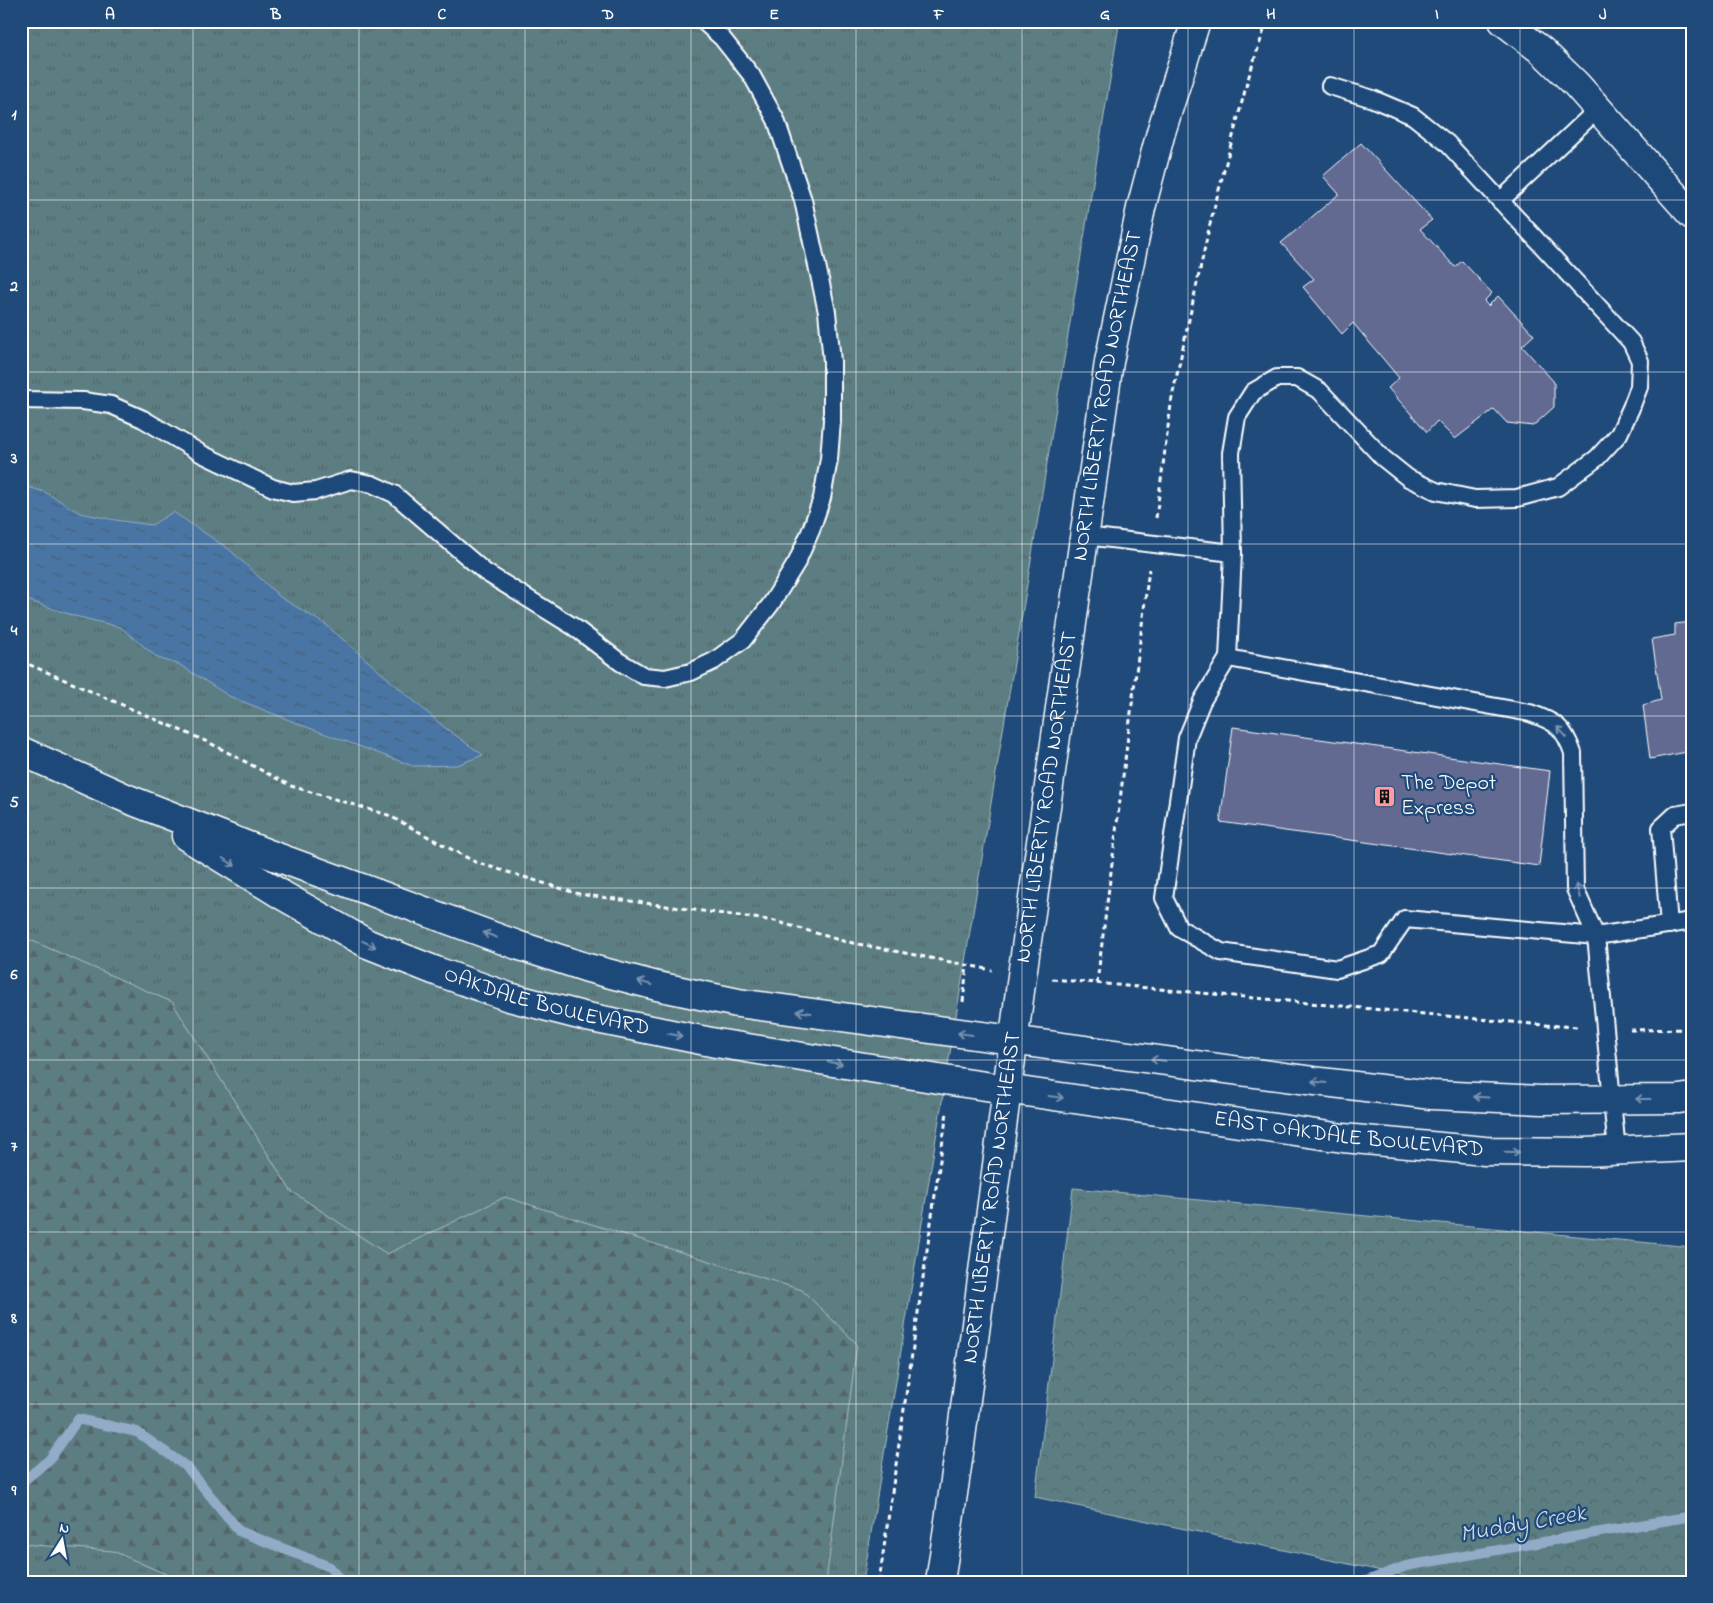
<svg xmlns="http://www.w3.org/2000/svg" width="1713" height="1603" font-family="'Indie Flower',sans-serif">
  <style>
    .grass { fill: url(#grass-tufts); stroke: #adbec1 }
    .forest { fill: url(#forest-firs); stroke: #adbec1 }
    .park { fill: url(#park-crowns); stroke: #adbec1 }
    .water { fill: url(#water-ripples); stroke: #92acc8 }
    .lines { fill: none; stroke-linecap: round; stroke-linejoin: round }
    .stream { stroke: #92acc8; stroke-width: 10 }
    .building { fill: #626b92; stroke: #fff }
    .lane-casing { stroke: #fff; stroke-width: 20 }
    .street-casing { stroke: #fff; stroke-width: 31 }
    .secondary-casing { stroke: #fff; stroke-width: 31 }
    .path { stroke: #fff; stroke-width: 3; stroke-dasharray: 5 4; stroke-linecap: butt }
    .lane { stroke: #1f4a7a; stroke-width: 16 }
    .street { stroke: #1f4a7a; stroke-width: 28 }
    .secondary { stroke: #1f4a7a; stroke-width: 28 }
    .oneway { stroke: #7992af }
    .grid { fill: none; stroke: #fff; stroke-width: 1; stroke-opacity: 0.55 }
    .labels { text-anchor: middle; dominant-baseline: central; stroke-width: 4.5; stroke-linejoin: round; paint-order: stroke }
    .street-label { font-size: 22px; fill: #fff; stroke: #1f4a7a }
    .poi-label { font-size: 22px; fill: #fff; stroke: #1f4a7a; text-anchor: start }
    .water-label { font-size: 24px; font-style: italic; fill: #d2dce8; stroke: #1f4a7a }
    .neatline { fill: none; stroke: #fff; stroke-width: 2 }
    .grid-label { font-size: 16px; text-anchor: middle; font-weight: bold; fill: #fff }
  </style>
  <defs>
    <pattern id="grass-tufts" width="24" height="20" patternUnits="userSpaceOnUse" patternTransform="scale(1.25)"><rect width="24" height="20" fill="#5b7e83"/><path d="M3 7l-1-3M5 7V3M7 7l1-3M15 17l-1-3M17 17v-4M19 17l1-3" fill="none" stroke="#546568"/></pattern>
    <pattern id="forest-firs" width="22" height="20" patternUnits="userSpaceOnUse" patternTransform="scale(1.25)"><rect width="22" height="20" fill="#5b7e83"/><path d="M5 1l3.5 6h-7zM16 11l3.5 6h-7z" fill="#546568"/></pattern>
    <pattern id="park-crowns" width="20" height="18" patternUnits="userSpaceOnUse" patternTransform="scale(1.25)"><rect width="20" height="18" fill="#5b7e83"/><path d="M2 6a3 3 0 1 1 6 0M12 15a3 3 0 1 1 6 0" fill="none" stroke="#546568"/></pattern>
    <pattern id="water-ripples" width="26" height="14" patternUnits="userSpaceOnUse" patternTransform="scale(1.25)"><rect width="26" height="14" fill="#4975a4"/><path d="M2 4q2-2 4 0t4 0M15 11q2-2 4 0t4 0" fill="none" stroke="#4b5e74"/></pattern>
  </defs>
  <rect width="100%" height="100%" fill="#1f4a7a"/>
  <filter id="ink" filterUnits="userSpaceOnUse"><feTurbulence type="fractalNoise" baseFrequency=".02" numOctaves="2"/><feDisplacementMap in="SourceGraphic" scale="10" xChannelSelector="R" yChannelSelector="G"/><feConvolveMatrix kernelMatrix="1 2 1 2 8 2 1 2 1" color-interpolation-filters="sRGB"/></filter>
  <g filter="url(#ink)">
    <polygon class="grass" points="21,21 1108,21 1119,25 863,1582 21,1582"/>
    <polygon class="forest" points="21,936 172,1002 291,1191 387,1254 505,1197 802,1290 857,1344 826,1582 184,1582 113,1551 21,1544"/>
    <polygon class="park" points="1073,1188 1692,1247 1692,1582 1433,1582 1035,1497"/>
    <polygon class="water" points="21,485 45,492 80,513 121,521 152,525 173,512 230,550 280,597 325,624 444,727 483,755 457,765 413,766 304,726 229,696 180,665 158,658 120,627 75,616 21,598"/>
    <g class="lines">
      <g class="stream">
        <polyline points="21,1483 50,1459 78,1419 137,1432 187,1467 239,1531 330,1567 341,1582"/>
        <polyline points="1364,1582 1406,1566 1692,1516"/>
      </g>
    </g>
    <g class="building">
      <polygon points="1361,143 1432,220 1420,229 1455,267 1462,261 1492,293 1484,301 1488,306 1498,296 1534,335 1522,346 1554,382 1554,407 1533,426 1507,423 1494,409 1455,439 1437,421 1427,432 1388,388 1399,378 1353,323 1342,334 1303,287 1314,279 1281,243 1339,194 1323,176"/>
      <polygon points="1692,622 1692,751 1650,759 1643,705 1661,700 1652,639 1675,635 1675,624"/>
      <polygon points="1233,727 1550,771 1539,866 1220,822"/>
    </g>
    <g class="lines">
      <defs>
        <g id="lane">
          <path d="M1330,86l43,13 40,17 34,27 184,199 9,19 -1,26 -8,21 -12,26 -22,24 -39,29 -41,11 -42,1 -39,-8 -28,-13 -25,-20 -63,-67 -23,-13h-20l-24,14 -16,25 -6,36 2,100 -5,105 302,55c26,9 34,14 43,40l2,136 21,47 21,215"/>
          <polyline points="1500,201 1598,109"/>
          <polyline points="21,400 83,401 111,405 143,419 202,454 273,488 293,493 316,491 351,480 372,484 394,494 485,572 574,627 620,662 644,676 665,678 691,672 714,661 743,640 771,604 797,562 811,530 822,498 829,459 832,421 832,361 827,312 803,200 776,120 752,76 722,38 703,21"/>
          <polyline points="1085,536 1233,553"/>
          <polyline points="1228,658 1202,701 1187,738 1164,898 1179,928 1221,952 1337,969 1381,954 1405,919 1596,936 1692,921"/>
          <polyline points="1669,925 1661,828 1675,815 1692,812"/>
        </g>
        <polyline id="street" points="1503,21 1542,51 1576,84 1692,215"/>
        <g id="secondary">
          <polyline points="21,751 128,799 266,853 517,945 588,968 657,986 738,1003 1314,1081 1432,1095 1541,1100 1679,1099 1692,1097"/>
          <path id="s1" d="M186,836l96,59 86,49 68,27 73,26 78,20 129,26 235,38 392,57 142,13 101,1 106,-5"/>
          <path id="s2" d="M940,1582l19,-129 63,-477 87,-614 32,-154 20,-76 35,-111"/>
        </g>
      </defs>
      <use href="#lane" class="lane-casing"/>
      <use href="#street" class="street-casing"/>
      <use href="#secondary" class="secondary-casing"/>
      <g class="path">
        <polyline points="1156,518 1172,397 1210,224 1248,79 1267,21"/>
        <polyline points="21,661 210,743 291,786 388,815 475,862 579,894 775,921 843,941 992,970"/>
        <polyline points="1052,979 1543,1025 1579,1027"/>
        <polyline points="1097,983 1149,569"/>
        <polyline points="963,1002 967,965"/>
        <polyline points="1630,1030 1692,1029"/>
        <polyline points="879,1582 947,1112"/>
      </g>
      <use href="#lane" class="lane"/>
      <use href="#street" class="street"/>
      <use href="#secondary" class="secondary"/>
    </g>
    <defs><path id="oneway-shaft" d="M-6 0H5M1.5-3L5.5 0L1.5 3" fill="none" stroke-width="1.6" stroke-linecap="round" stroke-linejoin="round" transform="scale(1.25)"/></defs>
    <g class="oneway">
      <use href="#oneway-shaft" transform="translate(1562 732) rotate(-132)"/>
      <use href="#oneway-shaft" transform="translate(229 862) rotate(32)"/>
      <use href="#oneway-shaft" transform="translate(1578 891) rotate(-105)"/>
      <use href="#oneway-shaft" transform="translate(490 935) rotate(-159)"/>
      <use href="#oneway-shaft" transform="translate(369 944) rotate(25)"/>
      <use href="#oneway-shaft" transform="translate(645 983) rotate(-165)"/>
      <use href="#oneway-shaft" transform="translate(804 1012) rotate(-172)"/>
      <use href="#oneway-shaft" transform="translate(965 1034) rotate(-172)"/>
      <use href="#oneway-shaft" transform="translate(675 1035) rotate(11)"/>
      <use href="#oneway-shaft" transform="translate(1158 1060) rotate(-172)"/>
      <use href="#oneway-shaft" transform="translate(835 1063) rotate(9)"/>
      <use href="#oneway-shaft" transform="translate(1319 1082) rotate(-173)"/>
      <use href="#oneway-shaft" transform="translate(1056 1097) rotate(8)"/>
      <use href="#oneway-shaft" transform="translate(1481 1097) rotate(-177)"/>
      <use href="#oneway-shaft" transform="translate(1643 1099) rotate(180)"/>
      <use href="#oneway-shaft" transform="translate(1512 1152) rotate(1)"/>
    </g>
  </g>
  <path class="grid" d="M193,21v1561M359,21v1561M525,21v1561M691,21v1561M856,21v1561M1022,21v1561M1188,21v1561M1354,21v1561M1520,21v1561M21,200h1671M21,372h1671M21,544h1671M21,716h1671M21,888h1671M21,1060h1671M21,1232h1671M21,1404h1671"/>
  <defs>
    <symbol id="building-square" viewBox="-11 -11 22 22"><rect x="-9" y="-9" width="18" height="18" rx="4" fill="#ff9aa2" stroke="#1f4a7a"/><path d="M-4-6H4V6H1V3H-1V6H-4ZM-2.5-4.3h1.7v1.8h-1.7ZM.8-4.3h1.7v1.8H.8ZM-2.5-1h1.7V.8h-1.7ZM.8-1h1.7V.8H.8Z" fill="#111"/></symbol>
  </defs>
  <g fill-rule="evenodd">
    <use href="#building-square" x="1372" y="784" width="25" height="25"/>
  </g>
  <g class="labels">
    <g class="street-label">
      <text stroke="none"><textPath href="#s2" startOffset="1198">NORTH LIBERTY ROAD NORTHEAST</textPath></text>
      <text stroke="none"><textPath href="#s2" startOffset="792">NORTH LIBERTY ROAD NORTHEAST</textPath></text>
      <text stroke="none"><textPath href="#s1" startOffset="400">OAKDALE BOULEVARD</textPath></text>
      <text stroke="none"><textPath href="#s1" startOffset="1214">EAST OAKDALE BOULEVARD</textPath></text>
      <text stroke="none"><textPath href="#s2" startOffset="388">NORTH LIBERTY ROAD NORTHEAST</textPath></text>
    </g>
    <g class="poi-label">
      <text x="1401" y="784">The Depot<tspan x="1401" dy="25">Express</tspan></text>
    </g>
    <g class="water-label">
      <text transform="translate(1523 1525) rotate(-10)">Muddy Creek</text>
    </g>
  </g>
  <rect width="1713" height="1603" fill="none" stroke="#1f4a7a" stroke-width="55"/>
  <g transform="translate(62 1540) rotate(11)" stroke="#1f4a7a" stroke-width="4" paint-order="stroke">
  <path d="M0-4L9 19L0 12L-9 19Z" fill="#ffffff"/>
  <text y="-8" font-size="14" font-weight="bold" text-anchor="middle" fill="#ffffff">N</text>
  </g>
  <rect x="28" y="28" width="1658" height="1548" class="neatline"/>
  <g class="grid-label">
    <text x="110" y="19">A</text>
    <text x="276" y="19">B</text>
    <text x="442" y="19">C</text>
    <text x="608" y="19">D</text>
    <text x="774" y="19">E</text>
    <text x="939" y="19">F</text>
    <text x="1105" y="19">G</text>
    <text x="1271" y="19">H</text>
    <text x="1437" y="19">I</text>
    <text x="1603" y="19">J</text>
    <text x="14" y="119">1</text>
    <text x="14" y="291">2</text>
    <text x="14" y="463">3</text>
    <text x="14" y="635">4</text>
    <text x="14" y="807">5</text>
    <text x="14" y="979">6</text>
    <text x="14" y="1151">7</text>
    <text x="14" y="1323">8</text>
    <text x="14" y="1495">9</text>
  </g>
</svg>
